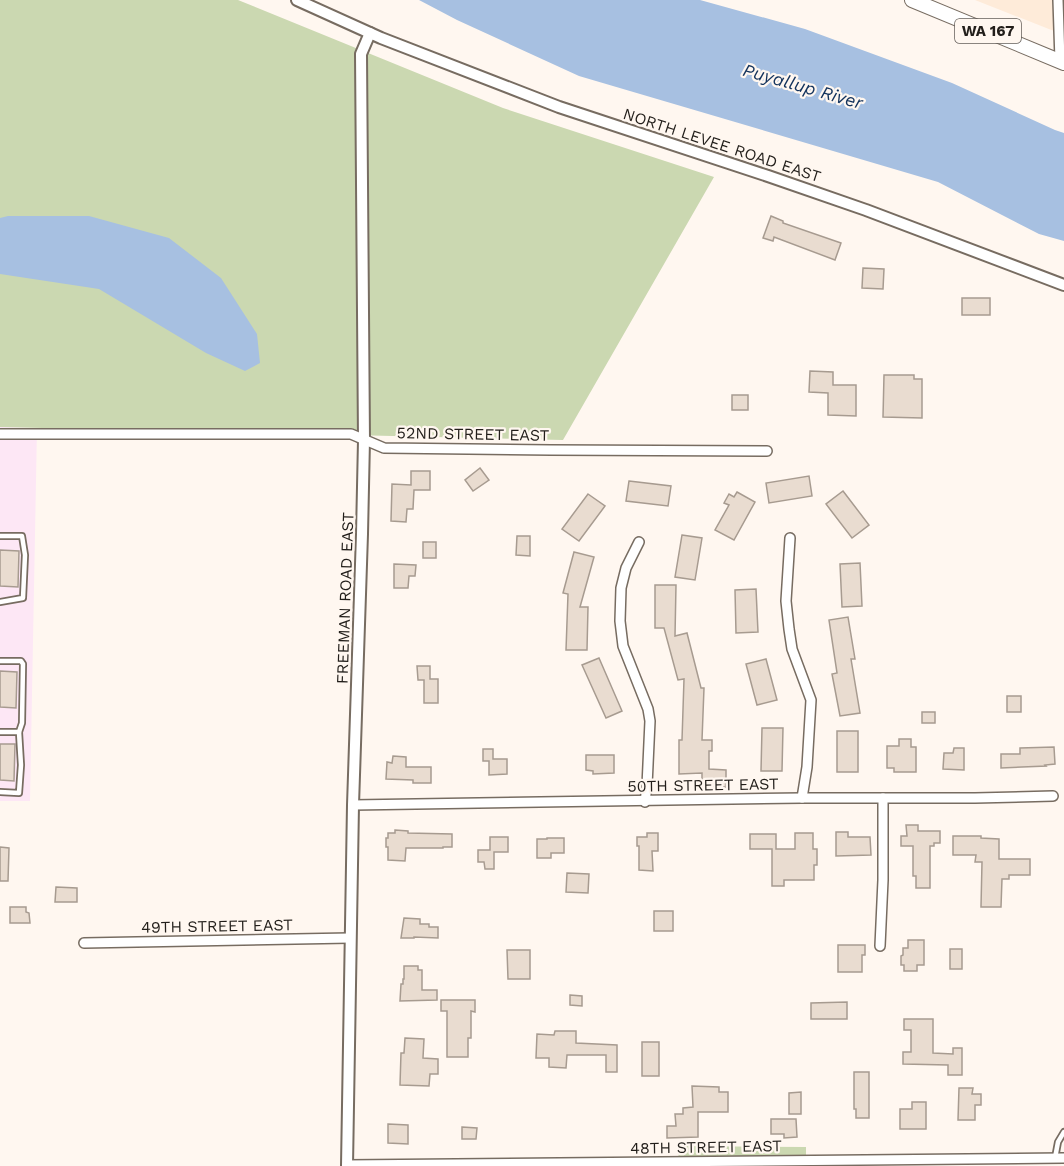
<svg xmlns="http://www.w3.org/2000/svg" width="1064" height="1166" font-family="'Work Sans',sans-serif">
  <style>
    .built { fill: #feebd9 }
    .industrial { fill: #fde7f5 }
    .green { fill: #cbd8b1 }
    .water { fill: #a7c0e1 }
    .building { fill: #e9dcd0; stroke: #a79b90; stroke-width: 1.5 }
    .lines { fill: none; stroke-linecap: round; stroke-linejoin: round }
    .service-casing { stroke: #776c61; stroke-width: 8 }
    .minor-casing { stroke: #776c61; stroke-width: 12 }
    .tertiary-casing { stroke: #776c61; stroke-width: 14 }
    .primary-casing { stroke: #776c61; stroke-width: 16 }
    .service { stroke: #fff; stroke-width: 4.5 }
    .minor { stroke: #fff; stroke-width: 9 }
    .tertiary { stroke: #fff; stroke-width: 10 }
    .primary { stroke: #fff; stroke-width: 14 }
    .labels { text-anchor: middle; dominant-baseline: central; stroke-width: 4.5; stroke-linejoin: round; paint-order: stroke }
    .shield { fill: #fff7f0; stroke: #645f5a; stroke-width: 1.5 }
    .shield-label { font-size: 15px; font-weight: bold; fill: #221e1a }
    .street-label { font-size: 16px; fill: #221e1a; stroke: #fff7f0 }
    .water-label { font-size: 18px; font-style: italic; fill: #12325c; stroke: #fff7f0 }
  </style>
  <rect width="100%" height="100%" fill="#fff7f0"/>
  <polygon class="built" points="975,0 1064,0 1064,35"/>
  <polygon class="industrial" points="0,427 37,428 30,801 0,801"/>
  <g class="green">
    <polygon points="0,0 238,0 503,108 714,177 563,440 0,427"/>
    <polygon points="679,1146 806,1147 806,1166 678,1166"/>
  </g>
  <g class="water">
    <polygon points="419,0 700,0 805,29 952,83 1055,130 1064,133 1064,241 1039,234 938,182 579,76 457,20"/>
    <polygon points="8,216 89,216 169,238 221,278 257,334 260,363 245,371 206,353 99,289 0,274 0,218"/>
  </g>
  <g class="building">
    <polygon points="771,216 783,221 783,223 841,243 835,260 774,237 773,241 763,238"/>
    <polygon points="863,268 884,269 883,289 862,288"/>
    <rect x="962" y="298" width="28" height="17"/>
    <polygon points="810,371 833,372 833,385 856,385 856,416 828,415 828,393 809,392"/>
    <polygon points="884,375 914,375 914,379 922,379 922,418 883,417"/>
    <rect x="732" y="395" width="16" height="15"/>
    <polygon points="480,468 489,480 473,491 465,480"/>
    <polygon points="411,471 430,471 430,490 414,490 413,509 407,509 406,522 391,521 392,484 411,485"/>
    <polygon points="809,476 812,496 769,503 766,483"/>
    <polygon points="629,481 671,486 668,506 626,501"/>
    <polygon points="843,491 869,525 852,538 826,504"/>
    <polygon points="737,492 755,502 734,540 715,530 729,505 724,503 729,494 734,497"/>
    <polygon points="588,494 605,506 579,541 562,529"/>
    <polygon points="682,535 702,538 695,580 675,577"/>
    <polygon points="517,536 530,536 530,556 516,555"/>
    <rect x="423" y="542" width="13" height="16"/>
    <polygon points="0,550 19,551 18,587 0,586"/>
    <polygon points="574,552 594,557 580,607 588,607 587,650 566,650 568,594 563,593"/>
    <polygon points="860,563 862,606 842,607 840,564"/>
    <polygon points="394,564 416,565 415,576 409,576 408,588 394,588"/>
    <polygon points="655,585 676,585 675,636 687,633 701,688 704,688 702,740 712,740 712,751 709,751 709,769 726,770 726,787 702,787 702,773 679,774 679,740 682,740 684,679 678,680 664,628 655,628"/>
    <polygon points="756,589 758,632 736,633 735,590"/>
    <polygon points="848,617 855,659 851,659 860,713 840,716 832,674 837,673 829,620"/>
    <polygon points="599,658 622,711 606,718 582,665"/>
    <polygon points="766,659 777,700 757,705 746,664"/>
    <polygon points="417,666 430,666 430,679 438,679 438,703 424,703 424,680 418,680"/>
    <polygon points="0,671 17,672 16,708 0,707"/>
    <rect x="1007" y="696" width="14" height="16"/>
    <rect x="922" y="712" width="13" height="11"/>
    <polygon points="762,728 783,728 782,771 761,771"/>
    <rect x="837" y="731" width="21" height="41"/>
    <polygon points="899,739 911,739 911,747 916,747 916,772 894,772 894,768 887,768 887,746 899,746"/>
    <polygon points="0,744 15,744 14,781 0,780"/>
    <polygon points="1054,747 1055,764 1045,765 1046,766 1001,768 1001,754 1020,754 1020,748"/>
    <polygon points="954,748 964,748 964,770 943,769 944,753 953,753"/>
    <polygon points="483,749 493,749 493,759 507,759 507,774 489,775 489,761 483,761"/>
    <polygon points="586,755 614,755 614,773 593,774 593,771 586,770"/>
    <polygon points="393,756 406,757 406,767 431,767 431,783 413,783 413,780 386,779 387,762 392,763"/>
    <polygon points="906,825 918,825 918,831 940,831 940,843 934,843 934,846 930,846 930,888 916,888 916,876 913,876 913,846 901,846 901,836 907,836"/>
    <polygon points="395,830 408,831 408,833 452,834 452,847 443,847 443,848 406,848 405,861 388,860 388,847 386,847 386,838 388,838 388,833 395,833"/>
    <polygon points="836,832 848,832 848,837 870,837 871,855 836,856"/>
    <polygon points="647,833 658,833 658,851 652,851 653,871 639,870 639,846 637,846 637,837 647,837"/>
    <polygon points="795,833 813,833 813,849 817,849 817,865 814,865 814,880 784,880 784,886 772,886 772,849 750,849 750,834 776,834 776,849 795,849"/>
    <polygon points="953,836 981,836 981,838 999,839 999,859 1030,859 1030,875 1009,875 1009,879 1002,879 1001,907 981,907 982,862 975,862 976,855 953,855"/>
    <polygon points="490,837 508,837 508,852 494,852 494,869 485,869 484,862 478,862 478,850 490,850"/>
    <polygon points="547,838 564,838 564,853 551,853 551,858 537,858 537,839 547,839"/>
    <polygon points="0,847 9,848 8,881 0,881"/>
    <polygon points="567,873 589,874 588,893 566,892"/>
    <polygon points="56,887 77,888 77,902 55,902"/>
    <polygon points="10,907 26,907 26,912 29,913 30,923 10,923"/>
    <rect x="654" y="911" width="19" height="20"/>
    <polygon points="404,918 420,919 420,924 429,924 429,927 438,927 438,938 414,937 414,938 401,938"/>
    <polygon points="908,940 924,940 924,965 917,965 917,971 904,971 904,965 901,965 901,956 903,955 903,948 908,948"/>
    <polygon points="838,945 865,945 865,955 862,955 862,972 838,972"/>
    <rect x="950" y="949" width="12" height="20"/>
    <polygon points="507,950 530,950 530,979 508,979"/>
    <polygon points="404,966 418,966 418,970 422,970 422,990 437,990 437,1000 400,1001 401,984 403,984 403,979 404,979"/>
    <polygon points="570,995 582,996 582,1006 570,1005"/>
    <polygon points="441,1000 475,1000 475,1012 471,1011 471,1038 468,1038 468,1057 447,1057 447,1011 441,1011"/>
    <polygon points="847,1002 847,1019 811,1019 811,1003"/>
    <polygon points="904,1019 933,1019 933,1053 953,1054 953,1048 962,1048 962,1075 948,1075 948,1065 903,1064 903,1052 911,1052 911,1030 904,1030"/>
    <polygon points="555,1031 576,1031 576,1043 617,1045 617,1072 606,1072 606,1055 567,1055 566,1068 549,1067 549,1058 536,1058 537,1034 554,1035"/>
    <polygon points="405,1038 424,1039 423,1058 438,1059 438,1074 430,1074 429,1086 400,1085 401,1053 404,1053"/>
    <rect x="642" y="1042" width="17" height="34"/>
    <polygon points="854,1072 869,1072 869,1118 856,1118 856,1109 854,1109"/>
    <polygon points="692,1086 719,1087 719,1092 728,1092 728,1112 698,1112 698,1137 667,1138 667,1126 676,1126 675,1114 683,1114 683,1108 693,1107"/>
    <polygon points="959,1088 973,1088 972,1094 981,1094 981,1105 975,1105 975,1120 958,1120"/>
    <polygon points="801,1092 801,1114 789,1114 789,1093"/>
    <polygon points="912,1102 926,1102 926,1129 900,1129 900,1109 912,1109"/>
    <polygon points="771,1119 796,1119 797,1137 784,1138 784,1134 771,1134"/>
    <polygon points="388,1124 408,1125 408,1144 388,1143"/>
    <polygon points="462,1127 477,1128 476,1139 462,1139"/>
  </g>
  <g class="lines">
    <defs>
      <g id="service">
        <polyline points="0,536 22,536 25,555 23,598 0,602"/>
        <polyline points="0,661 21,661 23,664 22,723 19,732"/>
        <polyline points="0,732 19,732 21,765 19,793 0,792"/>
        <polyline points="1055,1158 1058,1142 1064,1132"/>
      </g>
      <g id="minor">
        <polyline points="1058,0 1060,61"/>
        <polyline points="0,434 351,434 384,448 551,450 767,451"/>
        <polyline points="790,538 786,601 789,629 792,649 811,700 807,767 802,798"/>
        <polyline points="639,542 626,568 621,588 620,621 623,646 648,709 650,721 647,786 645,802"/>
        <polyline points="353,805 802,798 975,798 1053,796"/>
        <polyline points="84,943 350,938"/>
        <polyline points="880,946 883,880 883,798"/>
        <polyline points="347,1165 1064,1158"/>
      </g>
      <g id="tertiary">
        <polyline points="297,0 381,38 559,107 768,176 866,210 1064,285"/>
        <polyline points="347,1166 353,805 362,534 364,440 361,54 370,33"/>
      </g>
      <polyline id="primary" points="912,0 1064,63"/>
    </defs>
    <use href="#service" class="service-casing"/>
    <use href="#minor" class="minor-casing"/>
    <use href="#tertiary" class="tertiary-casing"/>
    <use href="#primary" class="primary-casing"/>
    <use href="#service" class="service"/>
    <use href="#minor" class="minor"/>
    <use href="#tertiary" class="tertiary"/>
    <use href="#primary" class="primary"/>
  </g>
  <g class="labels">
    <rect class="shield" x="955" y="19" width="66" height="24" rx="4.5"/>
    <g class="shield-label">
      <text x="988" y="31">WA 167</text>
    </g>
    <g class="street-label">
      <text transform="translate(722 145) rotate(18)">NORTH LEVEE ROAD EAST</text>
      <text transform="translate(473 434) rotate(1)">52ND STREET EAST</text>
      <text transform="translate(345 598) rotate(-88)">FREEMAN ROAD EAST</text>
      <text transform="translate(703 785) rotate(-1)">50TH STREET EAST</text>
      <text transform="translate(217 926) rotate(-1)">49TH STREET EAST</text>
      <text transform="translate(706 1147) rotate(-1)">48TH STREET EAST</text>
    </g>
    <g class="water-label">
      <text transform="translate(803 86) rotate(16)">Puyallup River</text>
    </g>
  </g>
</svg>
